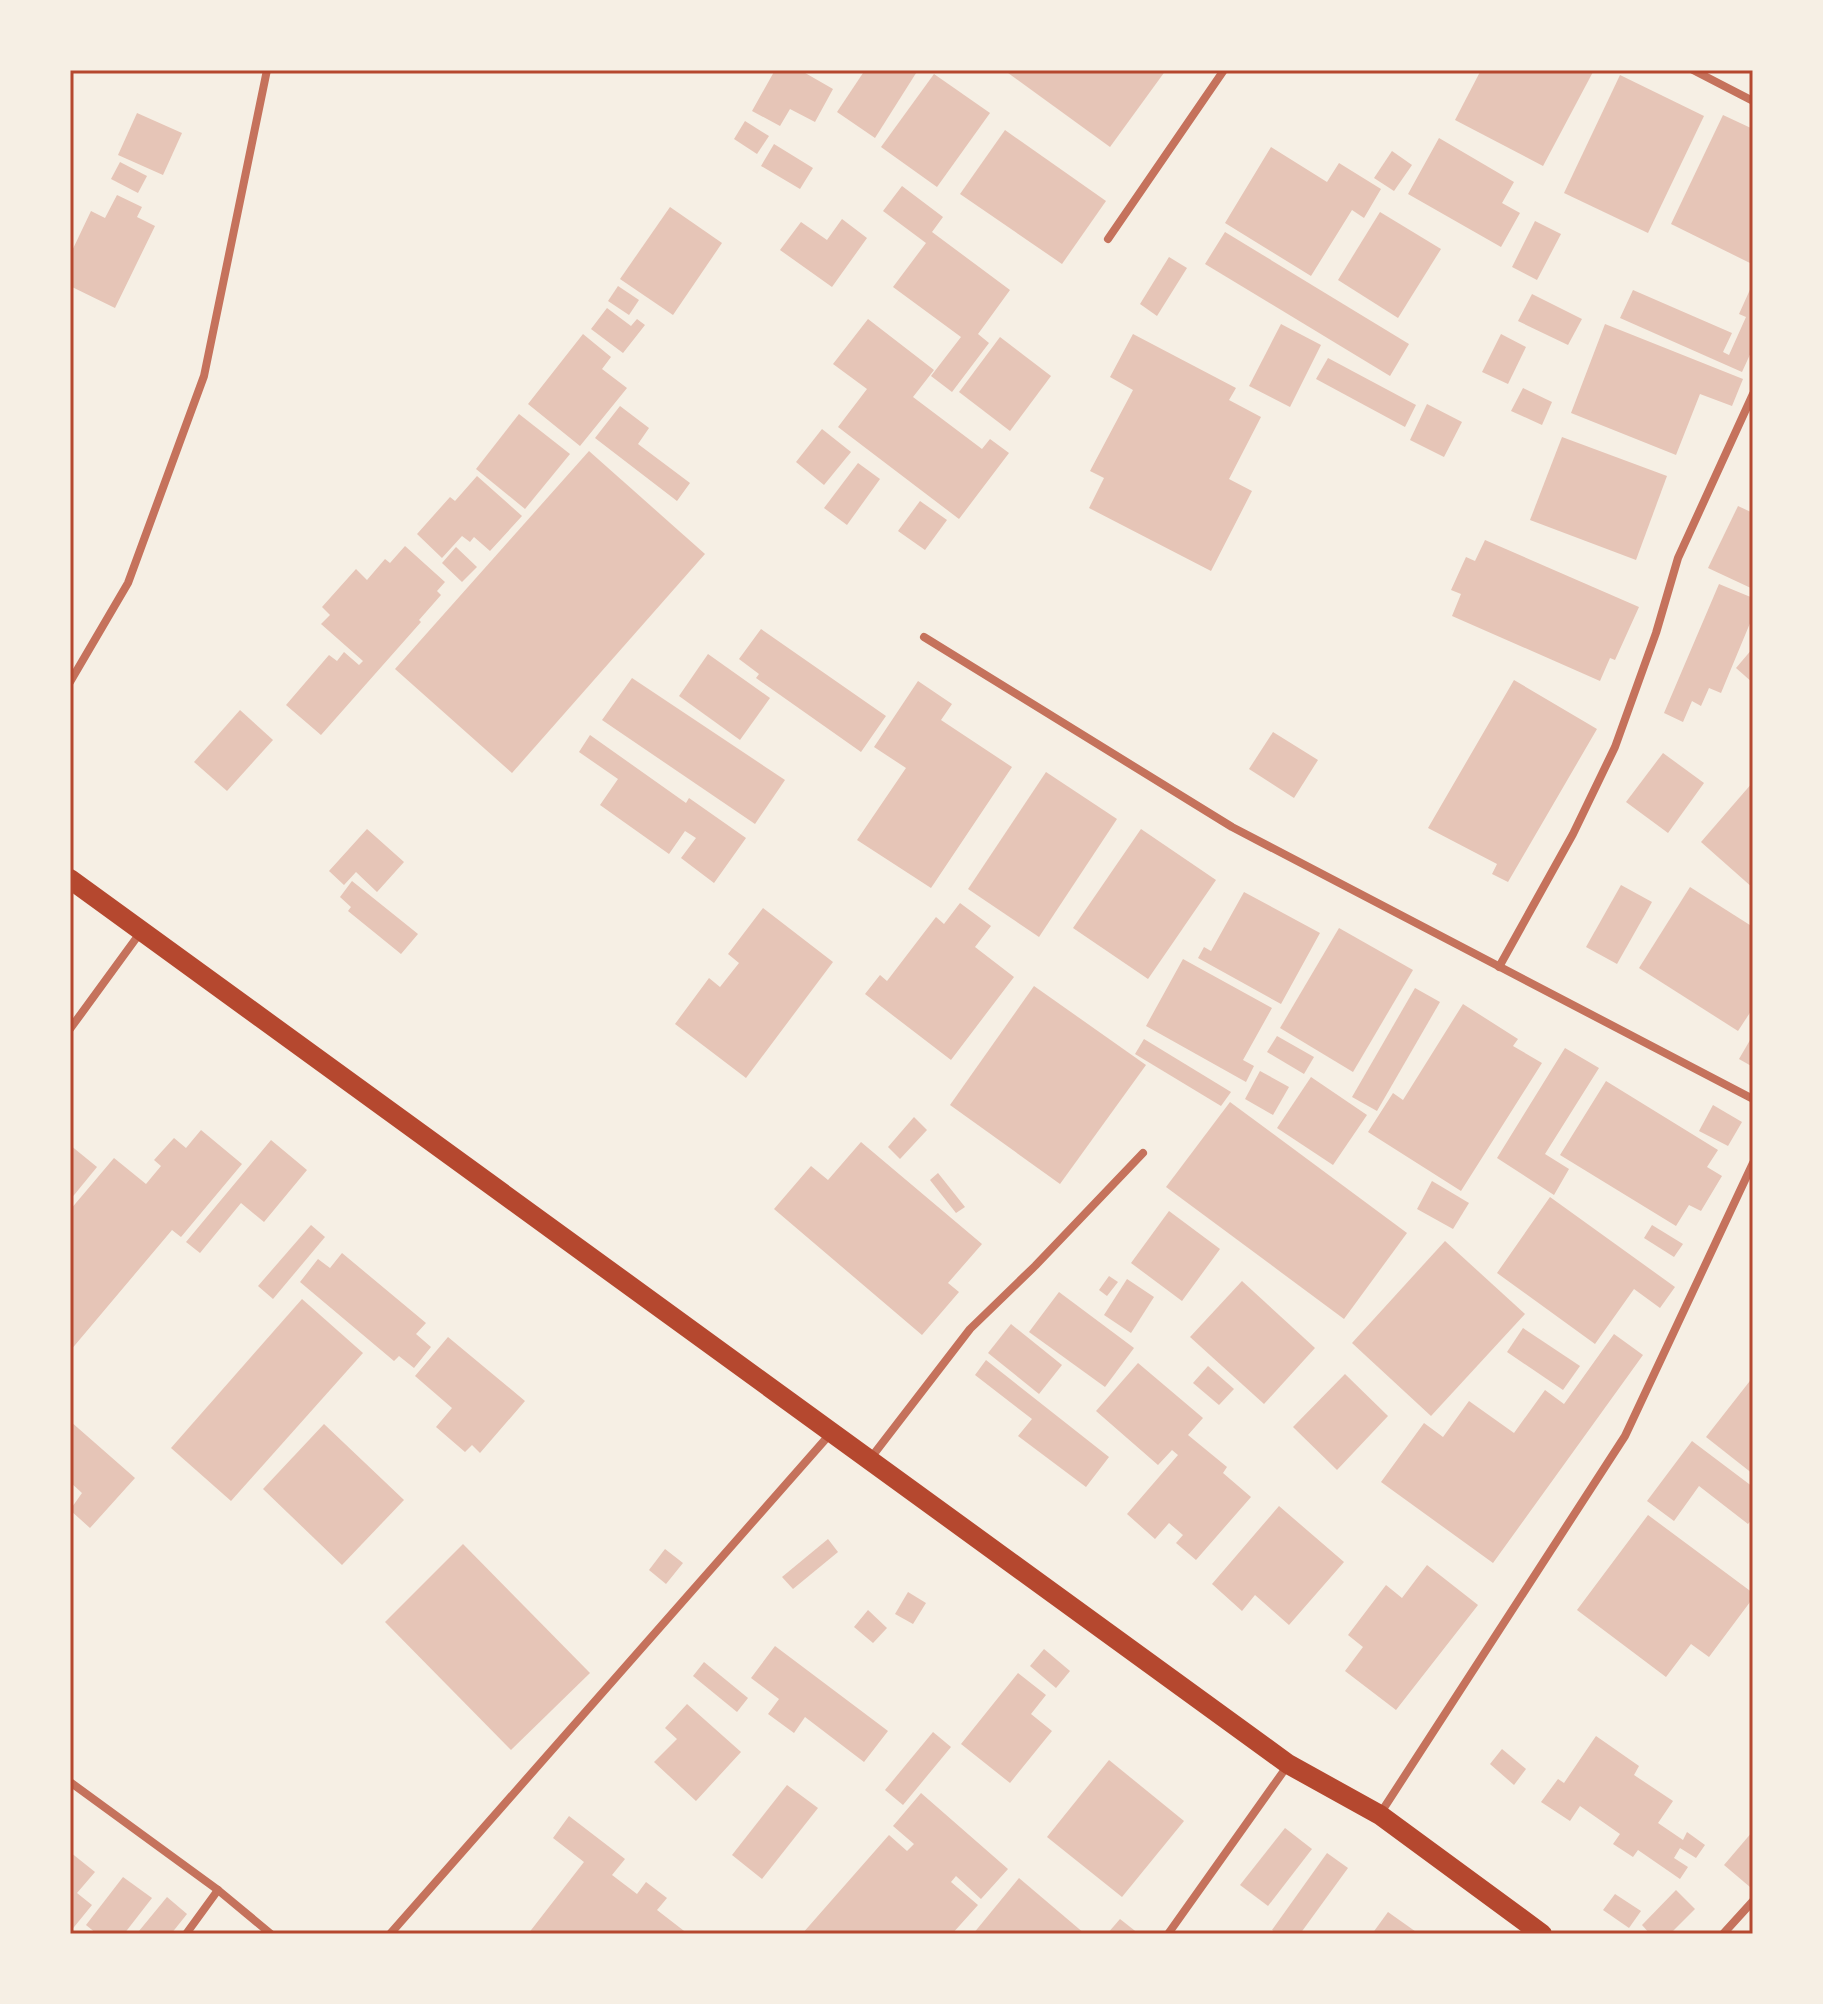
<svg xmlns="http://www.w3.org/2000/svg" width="1823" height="2004" font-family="Lato,sans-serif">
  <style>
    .building { fill: #e6c5b7 }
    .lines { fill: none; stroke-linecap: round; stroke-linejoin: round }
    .minor { stroke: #c5725c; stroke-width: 8 }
    .primary { stroke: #b5482f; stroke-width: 20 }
    .neatline { fill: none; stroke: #b5482f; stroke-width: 3 }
  </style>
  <rect width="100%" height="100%" fill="#f6efe4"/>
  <g class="building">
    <polygon points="775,70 800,70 833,89 815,122 790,109 780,126 752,111"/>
    <polygon points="865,70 918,70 875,138 837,112"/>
    <polygon points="1004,70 1166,70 1110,147"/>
    <polygon points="1481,70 1594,70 1543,166 1455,120"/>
    <polygon points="934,74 990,113 937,187 881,147"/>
    <polygon points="1620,75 1704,116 1648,233 1564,193"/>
    <polygon points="137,113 182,133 163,175 118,155"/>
    <polygon points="1723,115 1753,129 1752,264 1671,224"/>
    <polygon points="745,121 769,136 757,154 734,139"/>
    <polygon points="1005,130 1106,201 1062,264 960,194"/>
    <polygon points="1439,138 1514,182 1502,203 1520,213 1501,247 1408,194"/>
    <polygon points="774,144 813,168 800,189 761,166"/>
    <polygon points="1271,147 1327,182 1339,163 1381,189 1364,218 1352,210 1311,276 1225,223"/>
    <polygon points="1392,151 1412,165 1394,191 1374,178"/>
    <polygon points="120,162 147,176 138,193 111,179"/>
    <polygon points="902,186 943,217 932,232 1010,290 978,334 989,343 952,392 931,376 961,337 893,287 926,243 883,211"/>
    <polygon points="117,195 142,207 137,217 155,226 115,308 70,286 70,255 91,211 105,218"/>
    <polygon points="670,207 722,243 673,315 620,279"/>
    <polygon points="1380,212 1441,249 1398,318 1338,280"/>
    <polygon points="842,219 867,238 832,287 780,250 801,222 827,240"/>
    <polygon points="1535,221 1561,234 1537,280 1512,267"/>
    <polygon points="1225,232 1409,344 1390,376 1205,264"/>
    <polygon points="1169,257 1187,268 1157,316 1140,304"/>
    <polygon points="1753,283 1753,348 1742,372 1620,318 1633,290 1732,333 1723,352 1729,355 1746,317 1739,314"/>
    <polygon points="618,286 639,300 629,315 608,301"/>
    <polygon points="1532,294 1582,319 1568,345 1518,321"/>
    <polygon points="607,308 631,326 637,319 645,325 623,353 591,329"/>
    <polygon points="868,319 934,370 913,397 982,449 990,439 1009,453 959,519 838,427 867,389 833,364"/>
    <polygon points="1281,324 1321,345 1290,407 1249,386"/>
    <polygon points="1605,324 1743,379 1732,406 1700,394 1676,455 1571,413"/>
    <polygon points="583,334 611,357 602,369 627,388 580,446 528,404"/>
    <polygon points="1133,334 1236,388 1229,400 1261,417 1229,479 1252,491 1211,571 1089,508 1104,478 1090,471 1133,390 1110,377"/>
    <polygon points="1501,334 1526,347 1508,384 1482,372"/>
    <polygon points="1000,337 1051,376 1010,431 959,392"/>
    <polygon points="1328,358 1416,405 1405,427 1316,379"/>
    <polygon points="1523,388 1552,402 1542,425 1511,411"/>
    <polygon points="1427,404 1462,422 1444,457 1410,440"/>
    <polygon points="620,406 649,428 638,444 690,483 677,501 595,438"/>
    <polygon points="519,414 570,454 525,509 476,469"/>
    <polygon points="822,429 851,452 824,485 796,462"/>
    <polygon points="1562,437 1667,476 1636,560 1530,520"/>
    <polygon points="589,451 705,554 512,773 395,669"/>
    <polygon points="858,463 880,479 847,525 824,508"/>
    <polygon points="477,476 522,516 490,551 474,537 470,542 462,536 442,558 417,534 450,497 455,501"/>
    <polygon points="920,501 947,520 925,550 898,531"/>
    <polygon points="1738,506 1753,513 1753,589 1708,568"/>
    <polygon points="1485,540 1639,607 1615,660 1610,658 1600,681 1452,616 1461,594 1451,590 1466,557 1475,561"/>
    <polygon points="405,546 445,582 437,591 441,595 419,620 421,622 321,735 286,705 329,655 337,661 344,652 359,665 363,661 321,624 330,615 322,607 356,569 367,580 385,559 390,563"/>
    <polygon points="456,547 477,567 462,582 442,563"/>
    <polygon points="1719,584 1753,598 1753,616 1721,693 1709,688 1701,706 1692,701 1683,722 1664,713"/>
    <polygon points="761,629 886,716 861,752 756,678 759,674 739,659"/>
    <polygon points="1753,648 1753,683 1736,668"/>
    <polygon points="708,654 770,698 740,740 679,696"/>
    <polygon points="632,678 785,780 755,824 602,720"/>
    <polygon points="1514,680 1597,729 1508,882 1492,874 1497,864 1428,828"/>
    <polygon points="918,681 952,704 941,720 1012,767 931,888 857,840 906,768 874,747"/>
    <polygon points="240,710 273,740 227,791 194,762"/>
    <polygon points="1273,732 1318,760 1294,798 1249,769"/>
    <polygon points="590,735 686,803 689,798 746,838 714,883 681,858 696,838 685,831 669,854 600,805 618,779 579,752"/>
    <polygon points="1663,753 1704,783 1668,833 1626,802"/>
    <polygon points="1046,772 1117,819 1039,937 968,889"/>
    <polygon points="1753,782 1753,888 1701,842"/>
    <polygon points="367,829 404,862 377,892 356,872 344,885 329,871"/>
    <polygon points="1141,829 1216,880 1148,979 1073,928"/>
    <polygon points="352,881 418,934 401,954 348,911 351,907 340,897"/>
    <polygon points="1621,885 1652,902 1617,964 1586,947"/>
    <polygon points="1690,887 1753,927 1753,1008 1738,1031 1639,968"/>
    <polygon points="1244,892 1320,933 1281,1004 1198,958 1204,947 1211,951"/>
    <polygon points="960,903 991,926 975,947 1014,977 951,1060 865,994 880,975 887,981 936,917 944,924"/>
    <polygon points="763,908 833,962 746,1078 675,1024 709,978 720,987 739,963 728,954"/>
    <polygon points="1339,928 1413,970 1353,1072 1280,1028"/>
    <polygon points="1183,959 1272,1008 1243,1060 1254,1066 1246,1082 1146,1026"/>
    <polygon points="1034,986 1146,1065 1060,1184 950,1105"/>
    <polygon points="1415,988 1440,1002 1377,1111 1352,1097"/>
    <polygon points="1463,1004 1518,1039 1513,1046 1542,1063 1461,1191 1368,1132 1393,1093 1403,1100"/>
    <polygon points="1753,1035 1753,1067 1739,1059"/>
    <polygon points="1277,1036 1314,1057 1304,1074 1267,1052"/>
    <polygon points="1144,1039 1231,1092 1221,1106 1135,1054"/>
    <polygon points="1565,1048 1599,1068 1545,1154 1569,1169 1554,1195 1497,1158"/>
    <polygon points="1260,1071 1289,1087 1273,1115 1245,1099"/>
    <polygon points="1311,1077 1367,1115 1333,1165 1277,1128"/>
    <polygon points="1606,1081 1718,1150 1707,1167 1722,1176 1701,1211 1689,1205 1676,1226 1560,1155"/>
    <polygon points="1230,1102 1407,1233 1344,1319 1166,1187"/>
    <polygon points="1713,1105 1742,1122 1728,1146 1699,1131"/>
    <polygon points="914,1117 927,1130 900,1159 888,1147"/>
    <polygon points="201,1130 242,1164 181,1237 172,1230 70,1351 70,1210 114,1158 146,1184 161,1166 154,1160 174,1138 186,1148"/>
    <polygon points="271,1140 307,1170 264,1222 241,1203 200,1253 186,1242"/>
    <polygon points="861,1142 982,1244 948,1283 959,1292 922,1335 774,1209 811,1166 828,1180"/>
    <polygon points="70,1145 97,1167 70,1200"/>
    <polygon points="938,1173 965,1207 956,1213 930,1180"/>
    <polygon points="1432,1181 1469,1203 1453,1229 1417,1209"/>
    <polygon points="1550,1197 1675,1287 1660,1308 1634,1289 1595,1344 1497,1273"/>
    <polygon points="1169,1211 1220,1249 1182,1301 1131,1263"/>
    <polygon points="311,1225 325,1237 273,1299 258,1286"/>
    <polygon points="1652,1225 1683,1244 1674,1257 1644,1238"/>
    <polygon points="1445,1241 1525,1314 1431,1416 1352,1343"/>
    <polygon points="342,1253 426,1323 416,1334 431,1347 414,1368 399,1356 394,1361 300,1282 318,1259 330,1268"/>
    <polygon points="1109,1276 1118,1282 1107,1296 1099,1290"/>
    <polygon points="1127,1279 1154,1297 1131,1333 1104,1315"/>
    <polygon points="1242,1281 1315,1348 1264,1404 1190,1337"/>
    <polygon points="1059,1292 1134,1348 1105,1387 1029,1332"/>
    <polygon points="302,1299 363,1353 231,1501 171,1448"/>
    <polygon points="1011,1324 1062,1365 1039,1394 988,1353"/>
    <polygon points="1523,1328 1580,1366 1563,1390 1507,1352"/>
    <polygon points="1614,1334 1643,1355 1493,1563 1381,1482 1424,1423 1443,1437 1469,1401 1514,1433 1545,1390 1564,1404"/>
    <polygon points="448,1337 525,1401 480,1453 472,1445 465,1452 436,1427 452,1408 415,1376"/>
    <polygon points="986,1360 1109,1457 1086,1487 1018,1436 1032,1419 975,1375"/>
    <polygon points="1138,1363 1203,1418 1188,1435 1227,1467 1223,1473 1251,1497 1196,1560 1176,1543 1183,1535 1169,1523 1155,1539 1127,1514 1178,1455 1172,1450 1158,1465 1096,1411"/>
    <polygon points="1208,1366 1234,1389 1219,1405 1193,1383"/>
    <polygon points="1345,1374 1388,1416 1337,1470 1293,1427"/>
    <polygon points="1753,1377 1753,1474 1706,1437"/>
    <polygon points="70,1421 135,1478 90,1528 70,1510 82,1493 70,1482"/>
    <polygon points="324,1424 404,1500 342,1565 263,1489"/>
    <polygon points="1692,1441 1753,1487 1753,1518 1748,1524 1699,1486 1674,1521 1647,1501"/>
    <polygon points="1279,1506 1344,1562 1289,1625 1255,1595 1242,1611 1212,1584"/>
    <polygon points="1648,1515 1753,1593 1753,1598 1709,1657 1691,1644 1666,1677 1577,1610"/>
    <polygon points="828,1539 838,1552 793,1589 782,1577"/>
    <polygon points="463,1544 590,1673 511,1750 385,1622"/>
    <polygon points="665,1549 683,1563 666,1584 649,1570"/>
    <polygon points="1427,1565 1478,1605 1396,1710 1345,1671 1363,1647 1348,1635 1386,1585 1402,1598"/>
    <polygon points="908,1592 926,1603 913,1624 895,1614"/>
    <polygon points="868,1610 887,1628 873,1643 854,1627"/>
    <polygon points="775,1646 888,1731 864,1762 805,1717 794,1733 768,1714 779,1699 751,1678"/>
    <polygon points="1044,1649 1070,1671 1056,1688 1030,1666"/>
    <polygon points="704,1662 748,1698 737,1712 693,1676"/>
    <polygon points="1018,1673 1046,1695 1031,1714 1052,1731 1010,1783 961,1744"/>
    <polygon points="687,1704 741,1752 696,1801 654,1762 677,1739 665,1728"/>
    <polygon points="933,1732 951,1747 903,1805 885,1790"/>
    <polygon points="1596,1736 1639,1766 1634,1775 1673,1801 1658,1823 1683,1840 1687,1832 1705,1845 1696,1858 1680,1848 1674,1858 1688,1867 1680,1879 1638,1850 1633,1857 1613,1844 1620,1834 1580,1806 1570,1821 1541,1802 1558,1779 1564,1783"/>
    <polygon points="1502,1749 1526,1769 1514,1785 1490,1764"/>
    <polygon points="1109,1760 1184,1821 1122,1897 1047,1837"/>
    <polygon points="787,1785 818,1808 762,1879 732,1855"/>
    <polygon points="921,1793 1008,1869 981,1899 956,1876 951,1882 978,1905 952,1934 802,1934 889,1835 907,1851 914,1844 893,1826"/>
    <polygon points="569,1816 625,1859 612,1875 637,1894 646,1882 667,1898 657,1910 688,1934 528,1934 584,1862 553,1838"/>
    <polygon points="1285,1828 1312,1849 1268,1906 1240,1885"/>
    <polygon points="1753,1831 1753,1884 1750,1887 1724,1865"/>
    <polygon points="70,1852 95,1872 77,1893 92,1905 70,1932"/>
    <polygon points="1327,1853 1348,1868 1300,1934 1278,1934 1272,1930"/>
    <polygon points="123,1877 152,1898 124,1934 97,1934 86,1925"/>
    <polygon points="1019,1878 1085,1934 973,1934"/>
    <polygon points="1676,1890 1695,1909 1670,1934 1650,1934 1642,1925"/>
    <polygon points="1615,1894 1641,1911 1629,1928 1603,1910"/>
    <polygon points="167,1897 187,1914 171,1934 142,1934 139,1931"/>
    <polygon points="1388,1912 1419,1934 1372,1934"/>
    <polygon points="1120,1919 1139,1934 1107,1934"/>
  </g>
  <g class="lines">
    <g class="minor">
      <polyline points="1693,70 1753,101"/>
      <polyline points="1108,239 1224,70"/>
      <polyline points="924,637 1232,827 1753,1099"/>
      <polyline points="70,682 128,583 204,376 267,70"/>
      <polyline points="1499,967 1573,834 1615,747 1656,633 1678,558 1753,394"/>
      <polyline points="70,1029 140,933"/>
      <polyline points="870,1459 970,1329 1035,1266 1143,1153"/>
      <polyline points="70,1782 218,1890 271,1934"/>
      <polyline points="1380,1814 1625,1436 1753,1163"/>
      <polyline points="186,1934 218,1890"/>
      <polyline points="390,1934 831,1433"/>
      <polyline points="1168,1934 1288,1765"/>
      <polyline points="1723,1934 1753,1901"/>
    </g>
    <polyline class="primary" points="70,879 1288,1764 1380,1815 1542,1934"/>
  </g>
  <rect width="1823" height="2004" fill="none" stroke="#f6efe4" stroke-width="144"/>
  <rect x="72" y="72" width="1679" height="1860" class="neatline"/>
</svg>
